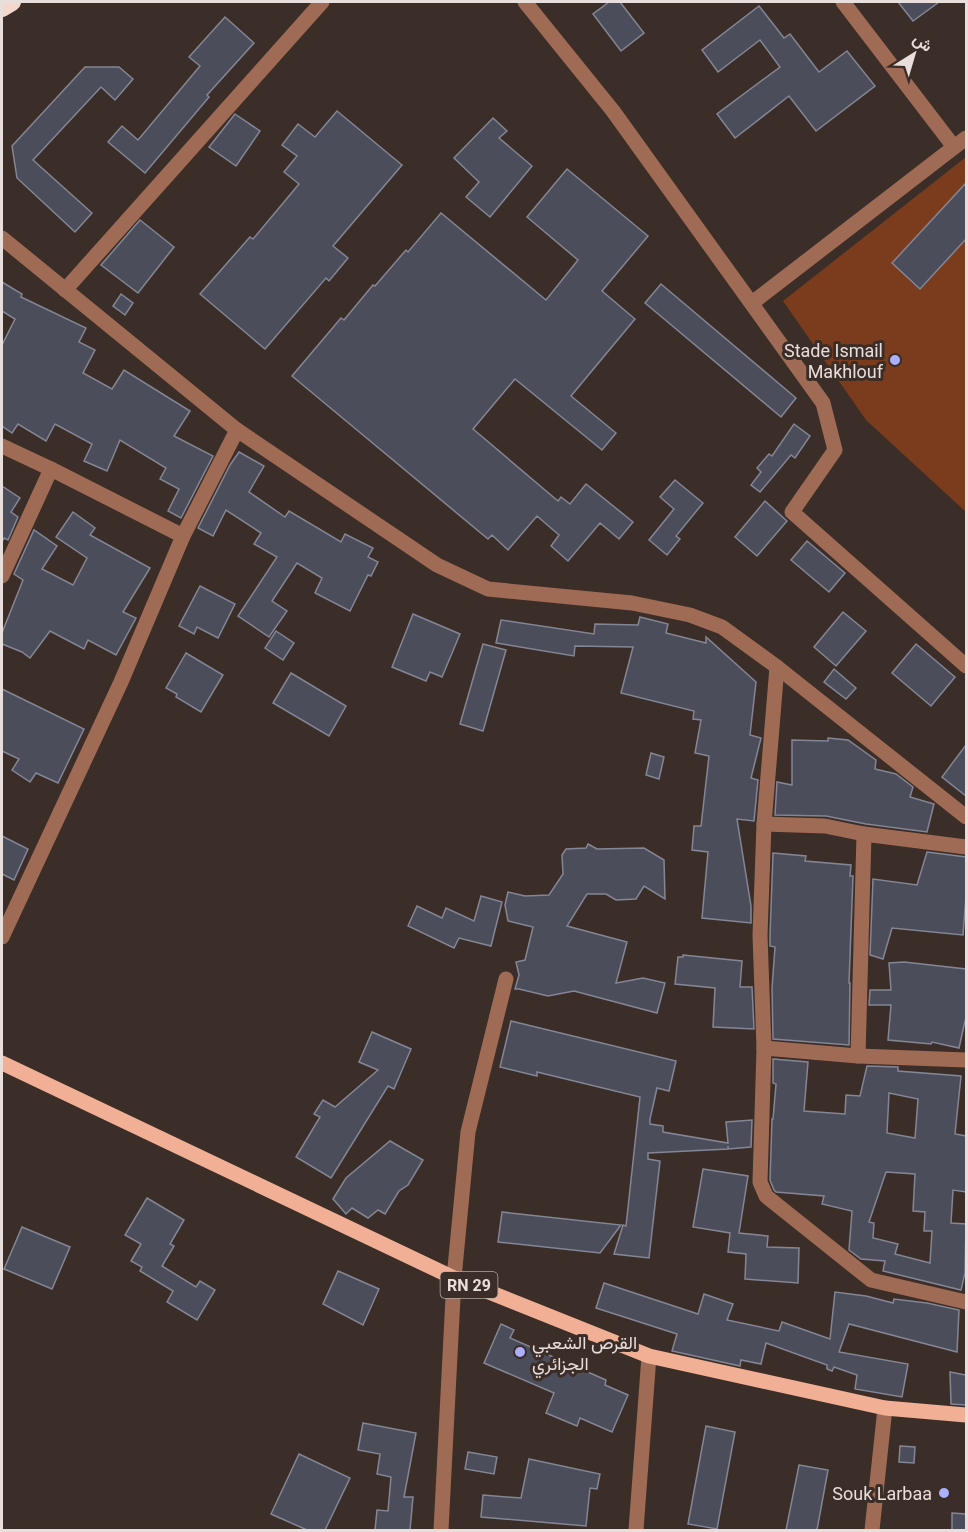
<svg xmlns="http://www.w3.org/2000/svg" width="968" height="1532" font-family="Roboto,Vazirmatn,sans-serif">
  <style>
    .green { fill: #7b3b1d }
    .building { fill: #4c4d5b; stroke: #848695; stroke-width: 1.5; fill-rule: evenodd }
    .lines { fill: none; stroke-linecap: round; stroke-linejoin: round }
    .minor { stroke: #9f6b55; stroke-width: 15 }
    .major { stroke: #f1b095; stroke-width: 15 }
    .highway { stroke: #f2d8cd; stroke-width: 18 }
    .poi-dot { fill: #acaffb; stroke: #3b2d27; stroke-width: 2 }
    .labels { text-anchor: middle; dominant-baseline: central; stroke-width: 6; stroke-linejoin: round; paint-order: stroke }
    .shield { fill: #3b2d27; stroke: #b4a9a5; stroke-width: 1.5 }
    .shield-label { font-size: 16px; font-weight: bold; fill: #e8dedb }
    .poi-label { font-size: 18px; fill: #e8dedb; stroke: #3b2d27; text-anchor: end }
  </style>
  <rect width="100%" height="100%" fill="#3b2d27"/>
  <polygon class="green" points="966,157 966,512 866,420 783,301"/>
  <g class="building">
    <polygon points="609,2 620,2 644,33 621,51 593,14"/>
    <polygon points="898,2 939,2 913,21"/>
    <polygon points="759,6 784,38 790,34 819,72 847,51 875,86 816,131 789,96 735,138 717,114 780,67 760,40 718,72 702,50"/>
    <polygon points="225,17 254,43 207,95 209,97 145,173 108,142 122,126 138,140 200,66 189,57"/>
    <polygon points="85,67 119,67 133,79 115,100 101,87 33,160 92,213 75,232 17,178 12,146"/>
    <polygon points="337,111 402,165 333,246 348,258 329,281 326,278 265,349 200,294 250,237 253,239 299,184 284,172 297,156 282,145 298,124 315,137"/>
    <polygon points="235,114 260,131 236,166 209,147"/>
    <polygon points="493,118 507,131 499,138 532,166 490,217 466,197 479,182 454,158"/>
    <polygon points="567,169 648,236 602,291 635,319 571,396 616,433 602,450 515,379 473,429 558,501 561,497 570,504 586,484 633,522 619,539 600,523 568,561 551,546 559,535 537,516 508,550 492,535 488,539 292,376 341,318 344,320 373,285 375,286 406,250 408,252 441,213 546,300 578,260 527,217"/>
    <polygon points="966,183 966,239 920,289 892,263"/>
    <polygon points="140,220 174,247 138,293 101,265"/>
    <polygon points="2,282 22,294 21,297 86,328 79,342 95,350 83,373 112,389 124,370 190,411 174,436 213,456 181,518 168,511 179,489 160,479 166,468 120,440 107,471 84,461 92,444 55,424 46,441 18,424 12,433 2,426 2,345 15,319 2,311"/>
    <polygon points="661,284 796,398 781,417 645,303"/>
    <polygon points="121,294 133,303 125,315 113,306"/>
    <polygon points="794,424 810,436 795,458 791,455 760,492 751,485 761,472 757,468 769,454 772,456"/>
    <polygon points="239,452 264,466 249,492 285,517 289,511 341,542 345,534 373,548 368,557 378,562 371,576 368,575 350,611 315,593 322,578 297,563 272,601 287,611 269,637 238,616 277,557 254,544 261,533 226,510 213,536 198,528 230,465"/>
    <polygon points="675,480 703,503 676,536 680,539 667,555 649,540 674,509 660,497"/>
    <polygon points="2,486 20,498 11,512 18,517 8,540 4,538 2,542"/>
    <polygon points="765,501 787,521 757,556 735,537"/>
    <polygon points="73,512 95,528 90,535 150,568 123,612 136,618 116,655 88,640 84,649 50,631 30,658 22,652 2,644 2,633 23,580 14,574 34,530 57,546 42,569 73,585 87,558 56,537"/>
    <polygon points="807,541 845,573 829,592 791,560"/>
    <polygon points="200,586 235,604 218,638 197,627 194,634 179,626"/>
    <polygon points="843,612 866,631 836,666 814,647"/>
    <polygon points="413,614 460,634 442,677 430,672 426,681 392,667"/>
    <polygon points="640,617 668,624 666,633 706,643 706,637 756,682 750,735 761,738 751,778 758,780 754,821 737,819 751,906 751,923 702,918 708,852 692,850 694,826 701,826 709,756 695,753 701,720 693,719 694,711 621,693 633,647 575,646 574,656 496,643 501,620 594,634 595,624 638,625"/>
    <polygon points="276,631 294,643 283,660 265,648"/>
    <polygon points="483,644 506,650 483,731 460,724"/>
    <polygon points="916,644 955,677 931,706 892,673"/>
    <polygon points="186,653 223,675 201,712 176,697 177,694 166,688"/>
    <polygon points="834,669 856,688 846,699 824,682"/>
    <polygon points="291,673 346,706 329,736 273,703"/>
    <polygon points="2,689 84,729 58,783 36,773 30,782 12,770 19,759 2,751"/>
    <polygon points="828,738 848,740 876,760 875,769 896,774 913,787 910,797 934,804 927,832 866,824 826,816 775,815 777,782 792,785 792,740 828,741"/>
    <polygon points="966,745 966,796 942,777"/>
    <polygon points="651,753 664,757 659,779 646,775"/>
    <polygon points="2,836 28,849 14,880 2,874"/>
    <polygon points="588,844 597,849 644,848 664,860 665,899 644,886 636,899 616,900 606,894 587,894 567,926 627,942 616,983 643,978 665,983 657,1013 574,991 548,996 519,989 515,989 519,975 516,962 525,960 533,927 508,921 505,905 508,892 525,896 549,895 563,874 562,855 566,849 586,848"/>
    <polygon points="927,852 966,857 966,896 963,935 892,928 883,959 870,955 873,879 917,885"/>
    <polygon points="773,853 806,856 805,861 851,865 850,876 853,876 849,983 850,983 849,1045 773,1039 772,988 775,947 770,946 770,935"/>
    <polygon points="481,896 502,902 491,946 459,938 454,948 408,926 417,906 442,918 446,908 474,921"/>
    <polygon points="683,955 742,961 740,987 752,987 754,1029 713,1027 715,988 675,984 678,957 683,957"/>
    <polygon points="904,962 966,969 966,1021 965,1021 959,1048 932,1042 931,1044 888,1040 891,1005 869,1005 870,990 891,990 889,963"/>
    <polygon points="511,1021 676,1061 669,1091 657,1088 650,1119 650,1124 663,1126 663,1132 728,1143 726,1122 752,1120 751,1147 728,1149 728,1146 728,1149 648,1153 648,1159 660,1161 649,1258 614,1254 623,1225 626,1226 640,1097 537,1072 537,1076 500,1067"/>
    <polygon points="372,1032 411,1049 394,1089 388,1086 331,1178 296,1157 320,1117 314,1114 323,1100 335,1107 378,1070 359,1062"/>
    <path d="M773,1059l35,3 -4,49 41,3 1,-19 14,1 7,-30 31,1v4l63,5 -6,58 11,2v56l-13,-2 -2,33 15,1 -1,49 -4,17 -78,-19 2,-10 -24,-2 -12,-9 3,-39 -30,-7 2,-8 -48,-4 -2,-2 -4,-10 2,-61h1l3,-35 -3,-1zM889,1093l29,6 -3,39 -28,-5zM886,1172l29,2 -2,37 12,1 -1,19h8l-2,32 -35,-9 3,-10 -25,-6 1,-15 -5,-1z"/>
    <polygon points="390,1141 423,1160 408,1185 399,1191 385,1214 378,1210 368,1218 352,1208 346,1214 333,1199 346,1178"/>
    <polygon points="703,1169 748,1176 739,1233 768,1236 767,1247 799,1248 798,1283 745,1279 746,1254 728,1252 730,1233 693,1227"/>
    <polygon points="147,1198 184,1220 170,1244 174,1246 162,1266 196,1287 200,1281 215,1290 197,1320 167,1302 173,1291 140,1271 142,1267 131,1261 141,1244 125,1235"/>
    <polygon points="502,1212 621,1225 600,1253 498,1242"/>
    <polygon points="22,1227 70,1247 52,1289 4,1269"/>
    <polygon points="338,1271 379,1289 363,1325 323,1304"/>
    <polygon points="604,1283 698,1314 704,1294 733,1304 727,1320 779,1331 782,1322 830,1339 835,1292 866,1296 893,1303 894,1299 927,1303 959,1310 957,1352 849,1324 839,1352 908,1364 902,1397 855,1389 857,1375 834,1367 832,1371 827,1369 827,1365 766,1343 761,1364 741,1360 740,1366 672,1351 677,1334 596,1308"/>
    <polygon points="501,1324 514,1330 510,1338 606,1380 605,1385 628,1395 612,1432 580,1418 577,1426 546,1413 554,1393 484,1363"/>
    <polygon points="950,1372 966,1375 966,1405 951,1404"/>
    <polygon points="363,1423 416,1433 404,1497 413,1497 410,1530 375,1530 377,1510 388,1511 391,1477 377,1474 380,1454 358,1450"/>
    <polygon points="706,1426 735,1432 717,1529 688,1524"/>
    <polygon points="900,1446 915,1447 914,1463 899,1462"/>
    <polygon points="468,1452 497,1457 494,1474 465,1469"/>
    <polygon points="299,1454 350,1478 325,1530 307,1530 271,1514"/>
    <polygon points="529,1459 600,1474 597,1489 590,1488 586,1526 481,1517 483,1495 521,1498"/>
    <polygon points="799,1465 828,1470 817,1530 786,1530"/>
    <polygon points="952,1513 966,1514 966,1530 952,1530"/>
  </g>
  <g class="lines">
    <g class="minor">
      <polyline points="525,2 613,111 823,403 835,450 792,512 966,666"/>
      <polyline points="843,2 954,147"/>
      <polyline points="2,238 237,430 437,565 488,589 632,603 690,615 722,627 777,667 966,817"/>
      <polyline points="65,290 322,2"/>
      <polyline points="752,303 966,138"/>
      <polyline points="2,446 51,469 2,576"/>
      <polyline points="51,469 183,536"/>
      <polyline points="777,667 764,824 760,935 764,1048 760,1182 766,1196 871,1280 966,1302"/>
      <polyline points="764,824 825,826 864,834 966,847"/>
      <polyline points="2,937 121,682 183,536 237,430"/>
      <polyline points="764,1048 858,1056 966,1060"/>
      <polyline points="858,1056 864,834"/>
      <polyline points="441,1530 454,1278 468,1132 506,979"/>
      <polyline points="636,1530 649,1356"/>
      <polyline points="872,1530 885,1408"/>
    </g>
    <polyline class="major" points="2,1063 454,1278 649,1356 885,1408 966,1415"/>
    <polyline class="highway" points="2,8 12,2"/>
  </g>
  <g class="poi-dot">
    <circle cx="895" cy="360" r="6"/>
    <circle cx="520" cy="1352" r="6"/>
    <circle cx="944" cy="1493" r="6"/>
  </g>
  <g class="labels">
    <rect class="shield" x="440.5" y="1272" width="57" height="26" rx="4.5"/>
    <g class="shield-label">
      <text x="469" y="1285">RN 29</text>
    </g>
    <g class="poi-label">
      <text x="883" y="350">Stade Ismail<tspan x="883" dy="21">Makhlouf</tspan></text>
      <text x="532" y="1342" text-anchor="start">القرص الشعبي<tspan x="532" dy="21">الجزائري</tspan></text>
      <text x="932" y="1493">Souk Larbaa</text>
    </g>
  </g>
  <rect width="968" height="1532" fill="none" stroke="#e8dedb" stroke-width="6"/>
  <g transform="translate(914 54) rotate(37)" stroke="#3b2d27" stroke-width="4.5" paint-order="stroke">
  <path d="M0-4.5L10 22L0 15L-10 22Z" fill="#e8dedb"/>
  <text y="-9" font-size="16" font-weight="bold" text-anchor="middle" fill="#e8dedb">ش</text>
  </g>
</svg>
